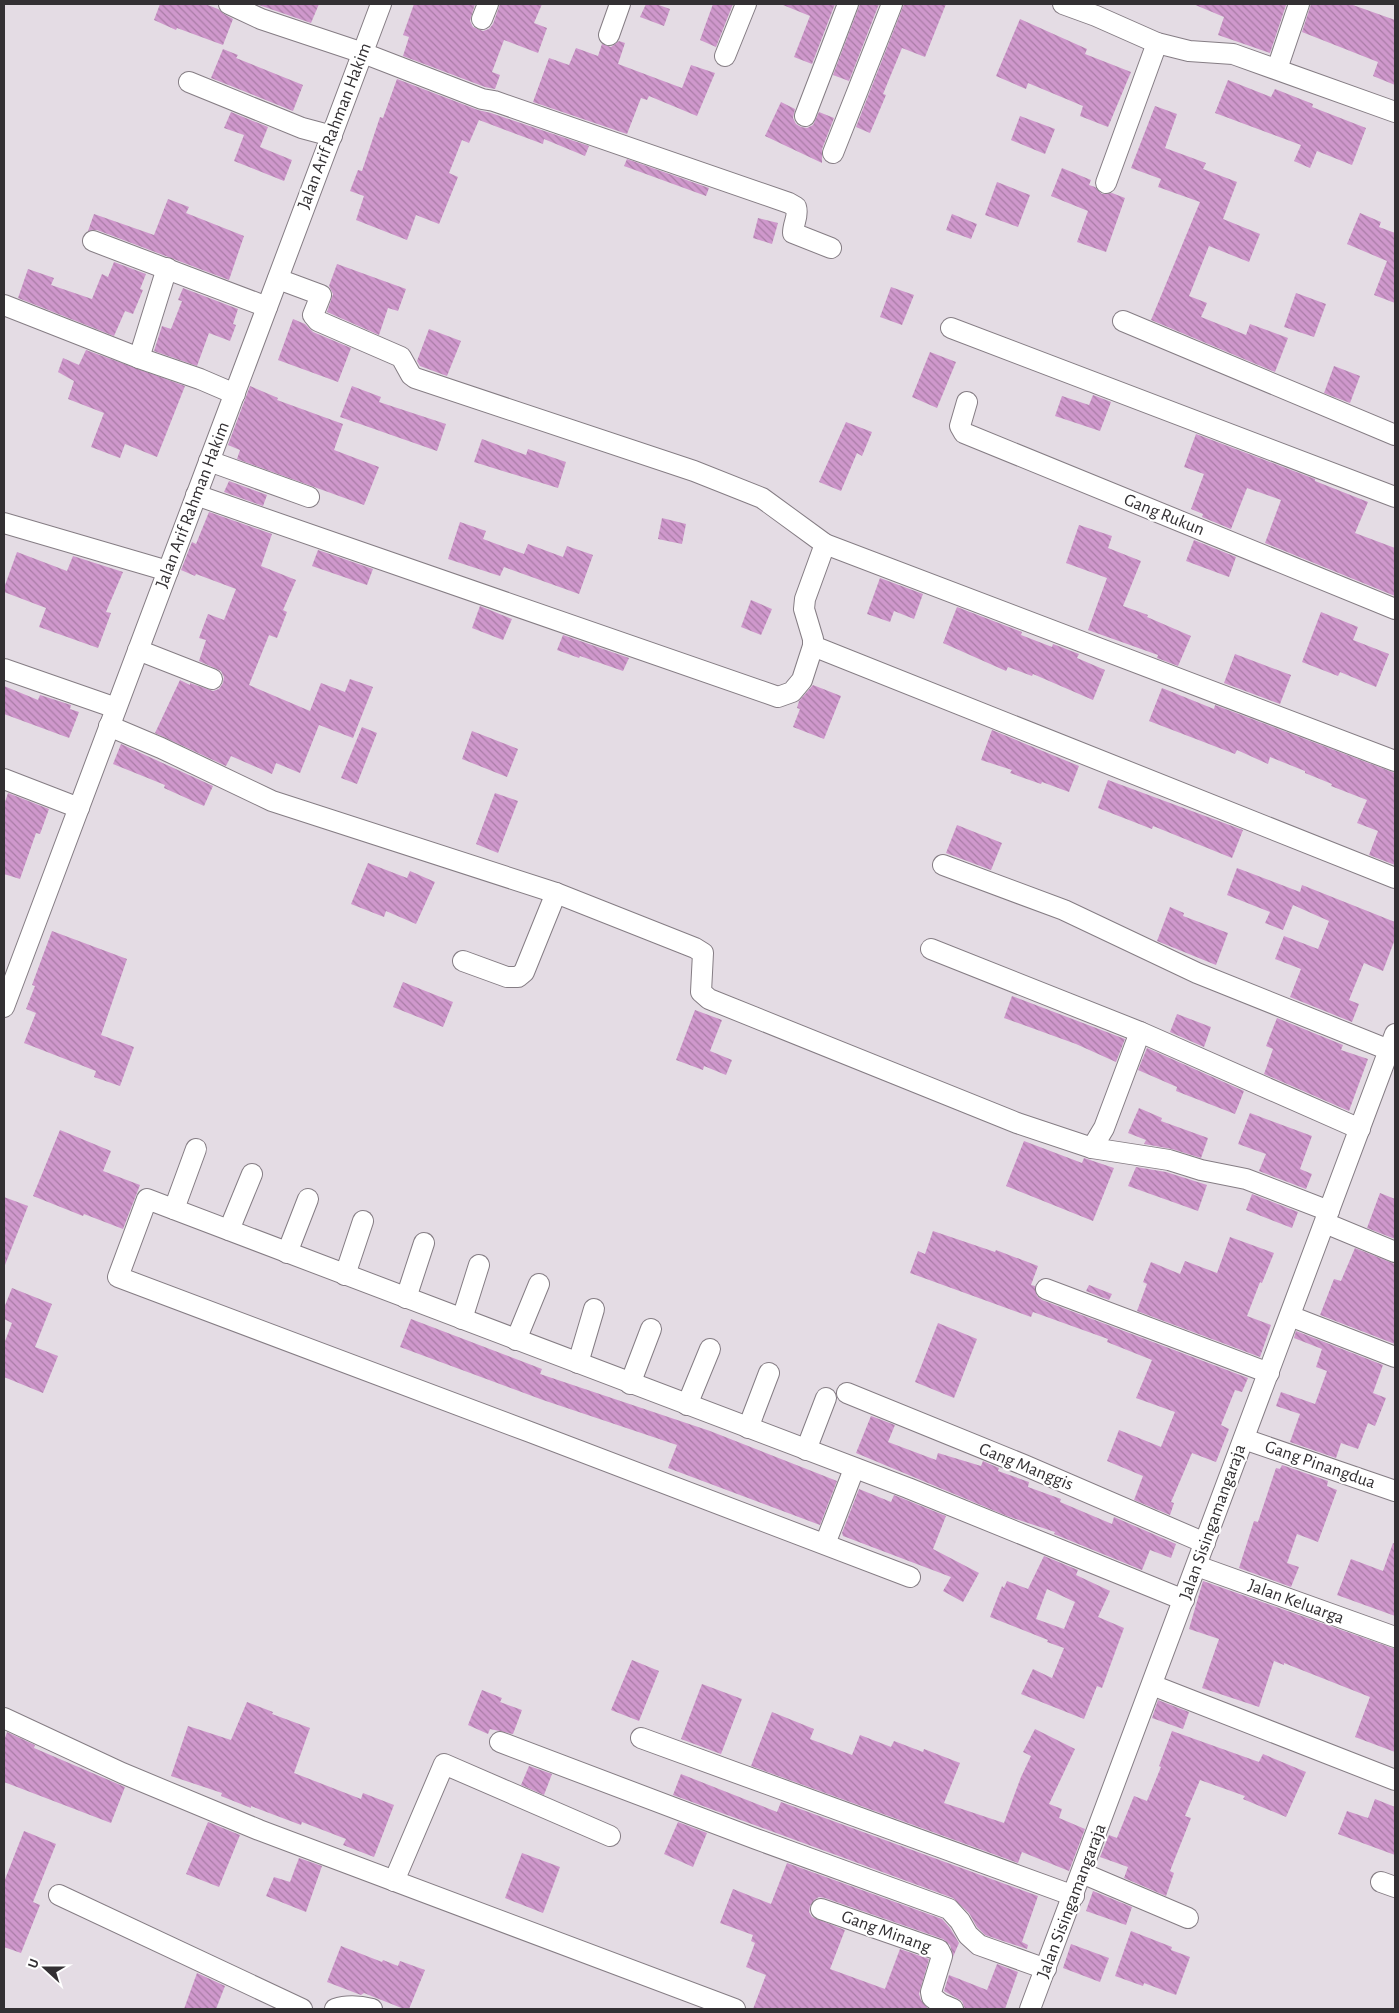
<svg xmlns="http://www.w3.org/2000/svg" width="1399" height="2013" font-family="'Alegreya Sans',sans-serif">
  <style>
    .building { fill: url(#building-back-hatch); fill-rule: evenodd }
    .lines { fill: none; stroke-linecap: round; stroke-linejoin: round }
    .minor-casing { stroke: #857d84; stroke-width: 22 }
    .minor { stroke: #fff; stroke-width: 20 }
    .labels { text-anchor: middle; dominant-baseline: central; stroke-width: 4.5; stroke-linejoin: round; paint-order: stroke }
    .street-label { font-size: 18px; fill: #333033; stroke: #fff }
  </style>
  <defs>
    <pattern id="building-back-hatch" width="6" height="6" patternUnits="userSpaceOnUse" patternTransform="scale(1.25)"><rect width="6" height="6" fill="#cf98cc"/><path d="M-1 5l2 2M0 0l6 6M5-1l2 2" fill="none" stroke="#a97ca6"/></pattern>
  </defs>
  <rect width="100%" height="100%" fill="#e4dce4"/>
  <g class="building">
    <polygon points="160,4 205,4 218,9 224,14 233,19 223,45 177,28 176,30 154,20"/>
    <polygon points="256,4 319,4 311,23"/>
    <polygon points="414,4 475,4 470,21 473,27 483,31 489,29 493,24 500,4 542,4 534,23 547,28 538,53 504,40 492,72 500,75 495,89 485,87 403,56 409,37 403,35"/>
    <polygon points="646,4 656,4 670,9 664,26 640,17"/>
    <polygon points="713,4 733,4 716,47 700,40"/>
    <polygon points="783,4 835,4 812,64 794,57 810,16 783,5"/>
    <polygon points="860,4 879,4 849,81 833,75"/>
    <polygon points="904,4 946,4 925,57 902,48 883,94 886,95 870,133 856,127"/>
    <polygon points="1193,4 1282,4 1286,5 1270,53 1218,35 1224,17"/>
    <polygon points="1311,4 1350,4 1395,20 1395,85 1373,76 1378,62 1302,32"/>
    <polygon points="1020,19 1087,49 1085,54 1131,72 1108,127 1080,116 1083,106 1028,83 1026,89 996,76"/>
    <polygon points="619,41 625,43 618,64 682,88 691,65 715,73 697,116 649,96 647,100 641,98 627,134 533,102 549,58 569,65 576,48 598,56 602,44 611,47"/>
    <polygon points="223,49 238,55 236,58 303,85 293,111 211,78"/>
    <polygon points="397,79 478,110 491,113 589,146 585,156 544,139 543,144 479,120 469,143 462,140 449,173 458,177 439,224 416,215 407,240 356,220 364,196 350,191 358,170 362,171 380,117 383,118"/>
    <polygon points="1228,80 1271,97 1275,89 1313,104 1312,107 1366,128 1352,165 1317,151 1310,168 1294,161 1301,145 1215,113"/>
    <polygon points="781,102 795,109 793,118 796,124 801,127 807,128 813,125 819,112 834,118 822,149 822,163 765,136"/>
    <polygon points="1155,106 1177,114 1165,148 1206,163 1203,169 1237,182 1223,219 1260,234 1249,262 1209,246 1189,296 1207,303 1201,317 1246,335 1250,324 1288,338 1275,372 1151,320 1200,202 1158,187 1161,179 1131,168"/>
    <polygon points="231,112 268,127 260,147 292,160 284,181 234,161 244,135 224,128"/>
    <polygon points="1020,116 1055,129 1045,154 1011,140"/>
    <polygon points="627,159 709,188 706,196 624,166"/>
    <polygon points="1062,168 1091,180 1089,185 1095,187 1102,194 1112,193 1125,198 1106,252 1077,242 1088,211 1051,196"/>
    <polygon points="997,182 1030,195 1018,227 985,215"/>
    <polygon points="168,199 189,207 186,213 244,236 229,280 97,230 88,231 94,214 154,235"/>
    <polygon points="1360,213 1381,222 1379,227 1395,233 1395,303 1374,295 1387,261 1347,244"/>
    <polygon points="952,214 977,224 971,239 946,230"/>
    <polygon points="758,218 778,223 772,244 753,238"/>
    <polygon points="114,262 146,274 140,289 143,290 133,314 125,311 114,336 18,298 28,269 54,278 51,285 92,299 102,274 108,277"/>
    <polygon points="337,264 406,289 398,311 388,308 379,335 327,312 333,294 329,286"/>
    <polygon points="891,287 914,295 902,325 880,317"/>
    <polygon points="183,288 238,309 233,324 236,325 230,341 209,333 197,366 154,351 162,326 171,329 182,301 178,300"/>
    <polygon points="1296,293 1326,304 1314,337 1284,327"/>
    <polygon points="293,319 305,324 313,332 351,348 338,382 278,360"/>
    <polygon points="429,329 461,341 447,376 420,366 417,361"/>
    <polygon points="86,350 185,386 157,457 125,444 120,458 91,447 104,413 68,399 74,381 58,372 63,358 79,365"/>
    <polygon points="930,352 956,362 937,408 912,397"/>
    <polygon points="1334,366 1360,376 1350,403 1324,393"/>
    <polygon points="250,386 278,398 277,400 343,424 334,450 379,467 364,505 237,459 240,450 228,445"/>
    <polygon points="352,386 381,397 379,402 446,424 437,451 340,417"/>
    <polygon points="1093,395 1111,402 1100,431 1055,416 1062,396 1089,405"/>
    <polygon points="846,422 872,432 862,456 857,453 841,491 819,482"/>
    <polygon points="1196,434 1315,479 1315,481 1368,502 1355,533 1395,548 1395,596 1265,543 1281,500 1247,488 1231,529 1202,517 1203,514 1191,509 1204,474 1184,467"/>
    <polygon points="482,439 526,455 528,449 566,462 558,488 474,462"/>
    <polygon points="229,481 267,495 263,506 224,492"/>
    <polygon points="209,512 272,534 261,566 296,580 283,610 287,612 277,638 269,635 249,685 310,711 321,683 345,692 350,679 373,687 353,738 319,725 300,773 276,763 272,774 231,756 226,766 155,733 180,680 190,685 190,683 213,691 219,689 223,683 224,677 221,671 199,661 206,640 199,638 208,614 224,620 236,589 196,574 195,576 181,570 192,542 196,544"/>
    <polygon points="662,518 686,524 682,544 658,539"/>
    <polygon points="460,522 486,531 483,539 524,554 528,544 563,557 567,546 593,555 579,594 504,567 500,576 448,559"/>
    <polygon points="1079,525 1112,536 1108,548 1141,561 1123,606 1148,615 1147,617 1191,636 1178,666 1157,658 1158,655 1088,630 1107,578 1066,563"/>
    <polygon points="1194,540 1236,557 1229,577 1186,561"/>
    <polygon points="318,550 373,569 367,585 312,566"/>
    <polygon points="17,552 67,571 73,556 123,572 106,612 111,613 98,648 39,627 46,608 4,592 4,588"/>
    <polygon points="880,578 923,594 914,619 894,611 890,622 867,614"/>
    <polygon points="751,600 772,609 761,635 741,627"/>
    <polygon points="480,606 512,619 503,640 472,628"/>
    <polygon points="957,607 1022,632 1021,635 1052,647 1053,644 1079,654 1077,658 1105,670 1093,700 1033,674 1032,676 1008,667 1006,671 943,643"/>
    <polygon points="1321,612 1358,627 1353,640 1389,654 1376,687 1340,672 1338,676 1302,662"/>
    <polygon points="563,635 629,658 623,671 580,656 579,658 557,650"/>
    <polygon points="1235,654 1291,675 1280,704 1224,683"/>
    <polygon points="813,685 841,696 824,739 793,727 800,709 797,708 799,701"/>
    <polygon points="4,686 38,700 40,695 71,705 70,709 79,712 69,738 4,714"/>
    <polygon points="1162,688 1214,709 1215,705 1395,773 1395,865 1369,855 1378,831 1357,823 1367,800 1331,786 1332,784 1305,773 1305,771 1270,757 1268,764 1237,750 1235,754 1149,721"/>
    <polygon points="362,727 377,733 357,784 341,778"/>
    <polygon points="992,730 1079,766 1069,792 1042,782 1041,784 1010,773 1012,770 981,760"/>
    <polygon points="472,731 518,749 507,777 462,759"/>
    <polygon points="121,744 213,786 204,806 164,788 165,785 113,764"/>
    <polygon points="1108,780 1243,830 1232,858 1153,826 1152,829 1098,808"/>
    <polygon points="8,793 49,809 40,834 36,833 20,879 4,874 4,805"/>
    <polygon points="495,793 518,801 498,853 476,844"/>
    <polygon points="957,825 1002,843 991,870 946,853"/>
    <polygon points="368,863 407,878 410,871 435,882 416,924 386,911 384,917 351,904"/>
    <polygon points="1237,868 1300,892 1302,885 1395,922 1395,939 1383,971 1364,963 1349,1000 1359,1004 1352,1022 1290,997 1301,969 1275,959 1284,936 1318,949 1329,921 1293,905 1283,930 1265,923 1270,912 1227,895"/>
    <polygon points="1170,907 1184,913 1183,916 1228,933 1216,965 1157,941"/>
    <polygon points="52,931 127,959 101,1035 134,1047 120,1086 94,1077 96,1071 24,1043 36,1013 26,1009 35,986 32,985"/>
    <polygon points="403,982 453,1002 443,1027 393,1007"/>
    <polygon points="1012,996 1125,1039 1116,1062 1076,1044 1004,1018"/>
    <polygon points="695,1010 722,1020 710,1051 732,1060 726,1075 704,1066 703,1070 676,1060"/>
    <polygon points="1177,1014 1211,1027 1204,1047 1170,1032"/>
    <polygon points="1277,1018 1343,1045 1341,1050 1368,1059 1349,1111 1264,1074 1273,1049 1266,1046"/>
    <polygon points="1147,1048 1244,1091 1235,1114 1176,1091 1177,1087 1138,1070"/>
    <polygon points="1139,1108 1162,1118 1161,1121 1208,1138 1201,1158 1172,1149 1144,1144 1146,1140 1128,1133"/>
    <polygon points="1250,1113 1312,1136 1300,1169 1312,1174 1306,1189 1259,1171 1266,1154 1238,1144"/>
    <polygon points="60,1130 111,1151 103,1171 140,1185 123,1229 84,1214 83,1216 33,1196"/>
    <polygon points="1024,1141 1082,1163 1084,1158 1114,1168 1093,1221 1006,1186"/>
    <polygon points="1136,1167 1166,1172 1207,1185 1198,1211 1128,1186"/>
    <polygon points="1380,1193 1395,1199 1395,1239 1367,1228"/>
    <polygon points="1252,1194 1298,1212 1292,1228 1246,1210"/>
    <polygon points="4,1197 28,1206 5,1265 4,1265"/>
    <polygon points="933,1231 995,1252 996,1250 1038,1266 1031,1285 1035,1286 1037,1296 1042,1300 1248,1378 1242,1392 1235,1390 1221,1425 1229,1429 1216,1462 1192,1453 1171,1502 1174,1503 1170,1515 1134,1500 1143,1476 1107,1461 1119,1430 1161,1447 1175,1412 1136,1398 1152,1360 1107,1342 1108,1339 1033,1312 1031,1317 910,1273 918,1251 925,1254"/>
    <polygon points="1230,1237 1274,1253 1262,1283 1260,1282 1247,1316 1271,1325 1260,1357 1137,1311 1147,1284 1143,1282 1151,1262 1180,1274 1185,1261 1217,1273"/>
    <polygon points="1355,1248 1395,1264 1395,1344 1320,1315 1334,1279 1341,1281"/>
    <polygon points="1089,1285 1112,1294 1109,1300 1086,1291"/>
    <polygon points="12,1288 52,1304 35,1347 58,1356 43,1393 4,1377 4,1344 12,1323 4,1319 4,1308"/>
    <polygon points="411,1319 542,1369 540,1374 710,1431 837,1481 820,1525 668,1468 677,1445 543,1400 400,1347"/>
    <polygon points="938,1323 977,1339 954,1398 915,1382"/>
    <polygon points="1296,1331 1383,1365 1373,1393 1386,1398 1375,1426 1368,1423 1358,1449 1341,1443 1336,1458 1290,1442 1300,1414 1276,1406 1281,1392 1315,1404 1327,1371 1316,1367 1322,1349 1294,1338"/>
    <polygon points="871,1416 895,1425 888,1442 936,1460 938,1453 981,1466 983,1461 999,1468 998,1471 1029,1482 1028,1487 1061,1499 1060,1502 1112,1524 1114,1517 1176,1544 1171,1558 1150,1550 1142,1570 1054,1534 1055,1532 1007,1516 856,1453"/>
    <polygon points="1282,1465 1328,1481 1327,1486 1337,1490 1318,1542 1297,1534 1287,1563 1299,1567 1291,1587 1239,1568 1254,1521 1258,1522 1276,1468 1280,1469"/>
    <polygon points="859,1489 891,1502 894,1495 946,1516 933,1549 979,1573 963,1602 943,1591 951,1577 843,1536 842,1533"/>
    <polygon points="1393,1543 1395,1544 1395,1616 1337,1595 1351,1559 1383,1571"/>
    <path d="M1044,1556l34,14 -2,5 34,16 -12,26 26,11 -22,60 -5,-2 -13,33 -63,-25 12,-25 19,9 12,-30 -17,-6 1,-2 -58,-23 12,-31 2,2 3,-7 21,8zM1047,1589l28,13 -11,27 -28,-10z"/>
    <polygon points="1203,1581 1395,1649 1395,1752 1355,1737 1370,1697 1284,1663 1284,1665 1274,1661 1259,1707 1202,1688 1219,1639 1189,1629"/>
    <polygon points="632,1660 659,1671 639,1721 611,1710"/>
    <polygon points="702,1684 742,1699 721,1754 681,1739"/>
    <polygon points="482,1690 502,1698 500,1702 522,1710 513,1734 490,1729 488,1734 468,1725"/>
    <polygon points="1158,1700 1189,1712 1183,1729 1152,1718"/>
    <polygon points="247,1702 273,1712 272,1714 310,1728 294,1773 361,1799 363,1793 394,1805 374,1857 343,1845 346,1839 302,1822 301,1825 251,1806 251,1808 221,1796 222,1793 171,1776 188,1726 231,1740"/>
    <polygon points="772,1712 814,1729 810,1739 852,1755 860,1735 891,1747 894,1741 923,1752 924,1749 960,1763 944,1803 1004,1823 1021,1777 1031,1756 1023,1752 1035,1729 1075,1749 1049,1804 1062,1809 1059,1818 1085,1829 1069,1871 1022,1852 1018,1863 751,1766"/>
    <polygon points="1172,1731 1259,1762 1263,1754 1306,1772 1286,1817 1243,1799 1245,1796 1200,1780 1185,1816 1191,1818 1170,1871 1174,1873 1166,1896 1124,1878 1128,1867 1100,1857 1109,1835 1117,1838 1134,1796 1147,1801 1161,1767 1159,1766"/>
    <polygon points="7,1732 35,1745 34,1748 125,1787 111,1823 4,1782 4,1741"/>
    <polygon points="529,1766 552,1774 544,1795 521,1785"/>
    <polygon points="681,1774 777,1812 781,1802 1038,1896 1022,1942 1028,1945 1027,1949 985,1935 977,1927 969,1913 953,1898 673,1795"/>
    <polygon points="1375,1799 1395,1807 1395,1855 1338,1834 1347,1811 1368,1818"/>
    <polygon points="208,1822 240,1835 219,1887 186,1874"/>
    <polygon points="678,1822 707,1833 693,1867 664,1854"/>
    <polygon points="24,1831 56,1844 33,1902 40,1905 21,1953 4,1947 4,1882"/>
    <polygon points="522,1853 560,1867 543,1913 505,1898"/>
    <polygon points="299,1858 322,1866 306,1912 266,1896 274,1877 290,1882"/>
    <polygon points="787,1863 942,1919 950,1928 959,1943 953,1957 950,1945 943,1939 825,1898 819,1897 814,1900 810,1906 809,1912 812,1917 845,1930 830,1969 885,1989 900,1949 929,1959 919,1994 921,2000 928,2009 753,2009 766,1975 746,1967 755,1943 751,1941 753,1935 720,1923 733,1889 771,1904"/>
    <polygon points="1093,1891 1132,1907 1126,1925 1086,1911"/>
    <polygon points="1131,1931 1172,1947 1171,1950 1190,1957 1176,1995 1144,1983 1143,1986 1115,1976"/>
    <polygon points="1071,1944 1109,1958 1100,1982 1063,1968"/>
    <polygon points="341,1946 382,1962 383,1960 398,1966 400,1961 425,1970 409,2009 404,2009 364,1993 361,1995 327,1982"/>
    <polygon points="997,1964 1018,1972 1005,2009 965,2009 962,2001 944,1991 949,1975 987,1990"/>
    <polygon points="197,1973 225,1986 216,2009 184,2009"/>
  </g>
  <g class="lines">
    <defs>
      <g id="minor">
        <path d="M229,4l32,15 102,34 119,46 12,2 295,102 7,4c3,9 -3,16 -3,26l38,15"/>
        <polyline points="1063,4 1096,16 1157,43 1189,51 1233,54 1395,112"/>
        <polyline points="482,19 488,4"/>
        <polyline points="609,35 620,4"/>
        <polyline points="725,56 746,4"/>
        <polyline points="1277,69 1299,4"/>
        <polyline points="189,82 302,128 332,136"/>
        <polyline points="805,116 848,4"/>
        <polyline points="833,153 892,4"/>
        <polyline points="1106,183 1157,43"/>
        <polyline points="93,241 267,307"/>
        <polyline points="167,268 139,358 200,379 235,394"/>
        <polyline points="278,279 321,295 313,315 318,321 401,357 411,375 415,378 694,471 762,498 825,544 1395,761"/>
        <polyline points="4,305 139,358"/>
        <polyline points="1123,321 1395,435"/>
        <polyline points="951,328 1395,497"/>
        <polyline points="967,402 960,426 964,433 1395,609"/>
        <polyline points="209,461 309,497"/>
        <polyline points="196,495 778,697 792,692 802,680 813,646 813,639 804,609 805,599 825,544"/>
        <polyline points="4,523 168,571"/>
        <polyline points="813,646 1395,878"/>
        <polyline points="138,650 212,679"/>
        <polyline points="4,669 116,708"/>
        <polyline points="109,726 161,748 272,801 556,893 695,948 703,953 701,992 709,999 1017,1123 1092,1148 1104,1128 1140,1032"/>
        <polyline points="4,779 79,808"/>
        <polyline points="943,865 1064,910 1197,973 1389,1050"/>
        <polyline points="931,949 1140,1032 1360,1129"/>
        <polyline points="463,961 507,977 518,977 524,972 556,893"/>
        <polyline points="4,1007 381,4"/>
        <polyline points="1092,1148 1169,1160 1201,1170 1246,1179 1329,1211"/>
        <polyline points="174,1209 196,1149"/>
        <polyline points="1325,1223 1395,1252"/>
        <polyline points="229,1230 252,1174"/>
        <polyline points="287,1253 308,1199"/>
        <polyline points="345,1275 363,1221"/>
        <polyline points="1046,1289 1269,1373"/>
        <polyline points="406,1298 424,1243"/>
        <polyline points="1290,1316 1395,1357"/>
        <polyline points="462,1319 479,1265"/>
        <polyline points="516,1340 539,1284"/>
        <polyline points="578,1363 594,1309"/>
        <polyline points="630,1384 651,1329"/>
        <polyline points="847,1393 1024,1465 1205,1543"/>
        <polyline points="687,1405 710,1349"/>
        <polyline points="748,1428 769,1373"/>
        <polyline points="1244,1439 1395,1491"/>
        <polyline points="806,1450 826,1398"/>
        <polyline points="825,1544 854,1469"/>
        <polyline points="1197,1566 1395,1637"/>
        <polyline points="910,1577 530,1432 118,1277 147,1199 908,1488 1184,1600"/>
        <polyline points="1152,1685 1395,1780"/>
        <polyline points="4,1718 122,1773 259,1830 735,2009"/>
        <polyline points="641,1738 1074,1896"/>
        <polyline points="500,1742 756,1839 949,1909 960,1921 968,1935 979,1945 1046,1969"/>
        <polyline points="1082,1873 1188,1918"/>
        <polyline points="394,1881 444,1764 610,1836"/>
        <polyline points="1381,1882 1395,1887"/>
        <polyline points="59,1895 302,2009"/>
        <polyline points="821,1909 939,1950 942,1956 931,1992 932,1997 941,2004 953,2009"/>
        <path d="M335,2009c12,-4 25,-3 37,0"/>
        <polyline points="1030,2009 1395,1034"/>
      </g>
    </defs>
    <use href="#minor" class="minor-casing"/>
    <use href="#minor" class="minor"/>
  </g>
  <g class="labels">
    <g class="street-label">
      <text transform="translate(335 126) rotate(-69)">Jalan Arif Rahman Hakim</text>
      <text transform="translate(193 505) rotate(-69)">Jalan Arif Rahman Hakim</text>
      <text transform="translate(1164 515) rotate(22)">Gang Rukun</text>
      <text transform="translate(1320 1465) rotate(19)">Gang Pinangdua</text>
      <text transform="translate(1026 1467) rotate(22)">Gang Manggis</text>
      <text transform="translate(1213 1522) rotate(-70)">Jalan Sisingamangaraja</text>
      <text transform="translate(1296 1602) rotate(20)">Jalan Keluarga</text>
      <text transform="translate(1072 1901) rotate(-69)">Jalan Sisingamangaraja</text>
      <text transform="translate(886 1932) rotate(20)">Gang Minang</text>
    </g>
  </g>
  <rect width="1399" height="2013" fill="none" stroke="#333033" stroke-width="10"/>
  <g transform="translate(45 1968) rotate(291)" stroke="#ffffff" stroke-width="4" paint-order="stroke">
  <path d="M0-4L9 19L0 12L-9 19Z" fill="#333033"/>
  <text y="-8" font-size="14" font-weight="bold" text-anchor="middle" fill="#333033">U</text>
  </g>
</svg>
